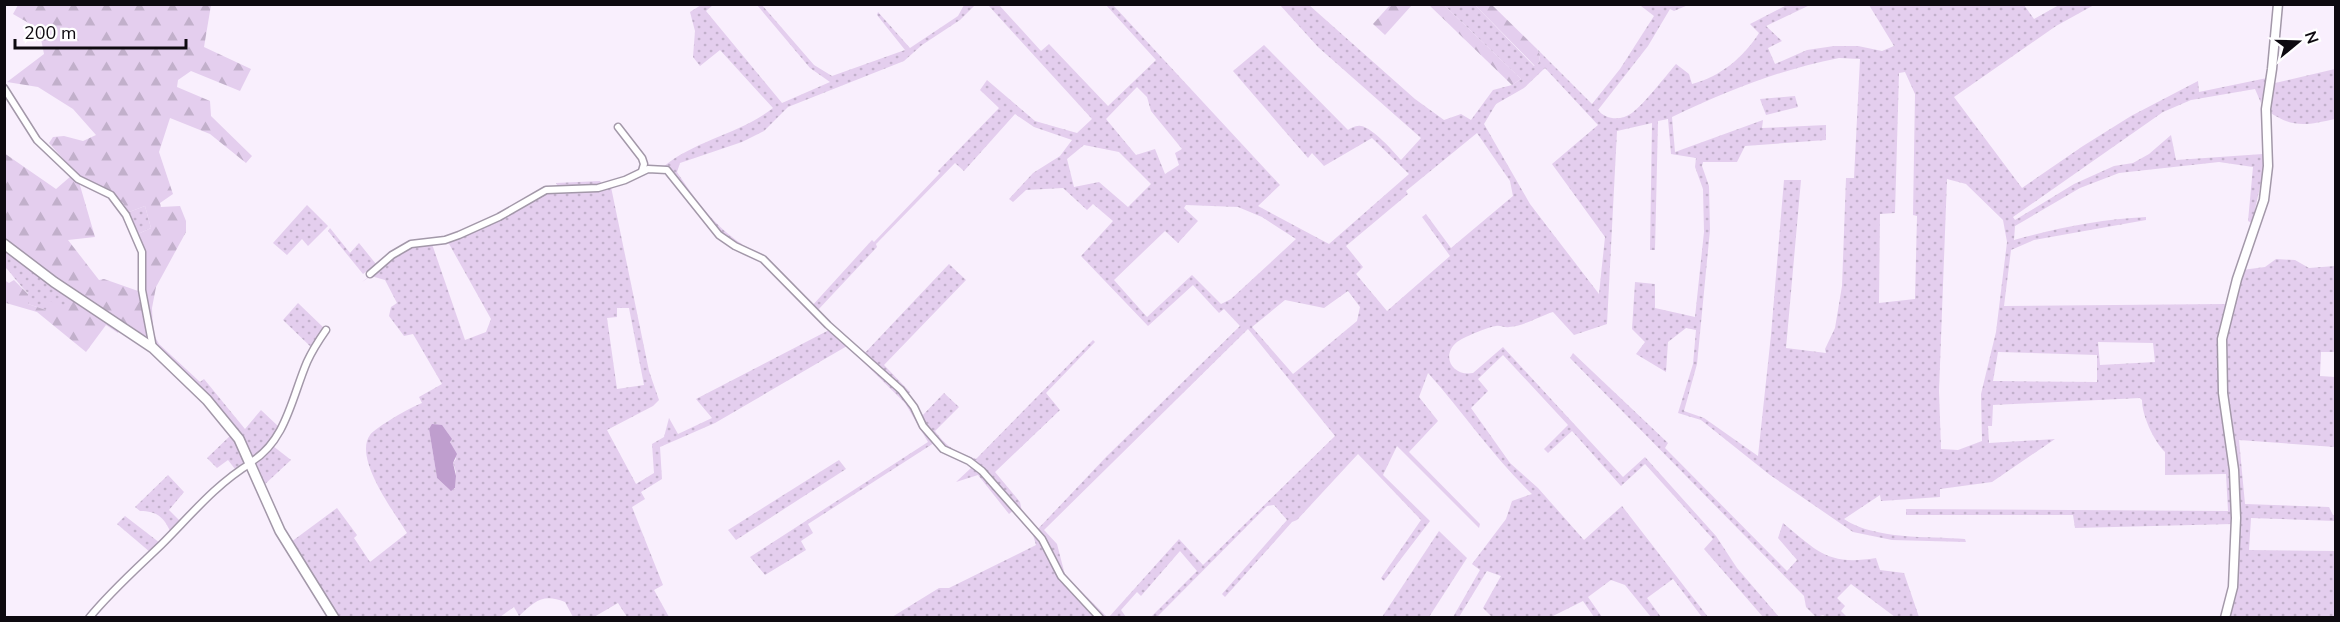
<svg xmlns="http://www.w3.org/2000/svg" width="2340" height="622" font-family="'Nunito Sans',sans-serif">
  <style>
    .grass { fill: url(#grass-dots); fill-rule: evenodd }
    .forest { fill: url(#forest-firs) }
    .water { fill: #bf9ece }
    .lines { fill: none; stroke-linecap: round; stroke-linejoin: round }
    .minor-casing { stroke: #a398a9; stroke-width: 9 }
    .tertiary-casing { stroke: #a398a9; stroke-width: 11 }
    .secondary-casing { stroke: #a398a9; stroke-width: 12 }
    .minor { stroke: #fff; stroke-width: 6 }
    .tertiary { stroke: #fff; stroke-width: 8 }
    .secondary { stroke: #fff; stroke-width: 9 }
  </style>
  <defs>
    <pattern id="grass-dots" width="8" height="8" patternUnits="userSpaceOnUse" patternTransform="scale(1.5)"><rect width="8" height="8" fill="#e4ceee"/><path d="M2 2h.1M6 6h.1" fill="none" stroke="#c2b0cb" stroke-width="1.8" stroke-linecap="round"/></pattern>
    <pattern id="forest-firs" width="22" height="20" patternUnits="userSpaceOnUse" patternTransform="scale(1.5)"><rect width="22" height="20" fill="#e4ceee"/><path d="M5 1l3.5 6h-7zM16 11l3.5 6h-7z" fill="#c2b0cb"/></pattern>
  </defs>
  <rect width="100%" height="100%" fill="#f9effd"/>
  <g class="grass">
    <path d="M701,5h12l-7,6 76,92 48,-21 -20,-14 -53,-63h5l52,60 18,11 73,-26 -28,-35 1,-3 32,36 48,-32 6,-11h11l-15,15 -38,25 -18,16 -116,46 -24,24 -22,11 -62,21 -3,9c17,26 38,55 65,72v3l-15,-7 -64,-73c32,-27 77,-33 110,-59l-53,-58 -20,16 -7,-9 2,-26 -5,-19z"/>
    <path d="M988,5h11l42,46 8,-7 59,62 48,-46 -50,-55h7l167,180 -22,21 71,38 80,-70 -37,-36 -48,28 -12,-13 -4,5 -75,-87 31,-26 84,85c3,-2 8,-5 13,-4 12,2 32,25 40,34l20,-22 -103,-91 -38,-42h29l106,94 29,21 17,-6 10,6 22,-30 19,-5 9,-6 -77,-74h31l59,61 5,-4 1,-7 -3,-6 55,55 28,-35 34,-53 -13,-10 1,-1h46l-14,6 -4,-2 -22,37 -50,64c8,10 23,11 34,3 12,-9 33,-36 44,-49l13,10 3,10c28,-7 52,-27 67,-51l-9,-9 37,-19h23l-44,21 16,15 -14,7 7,16 32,-14 27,-4h24l24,5 12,-5 -25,-41h155l10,14 25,-14h35l-38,21 -102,71 68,91 61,-42 48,-30 67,-35 1,11 68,-14 -6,25 -6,-14 -64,11 -28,12 -150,105 2,3 59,-36 40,-18 19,-3 16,-9 22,-19 5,25 87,-6 1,15 -12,54 -4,-2 5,-54 -34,-5 -100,11 -39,15 -65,38 -1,14c43,-12 87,-21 132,-23v3l-112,20 -23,10 -7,56 222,-2c-15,44 -7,92 0,137 4,28 5,56 6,83l-157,4 -2,-13h-167v-6l322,2 -2,-37 -61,1v-23c-11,-11 -23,-36 -23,-52l-2,-2 -147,7 -1,21h-4l1,17 66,-4 -63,43 -52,7v8l-59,4 -1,-6 -36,24c31,21 84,17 121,20l1,3 -74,-2 -39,-8 -83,-57 -69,-55 -23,-7 15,-49 3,-34 -10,-2 -18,14 -2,30 -30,-18 9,-12 -13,-13 3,-47 20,2v24l40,9 9,-85 -1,-43 -8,-22 1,-9 -25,-4 -3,-35 -10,2 -3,129h-5l2,-127 -35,8 -10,193 -33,11 -21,-23c-13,4 -29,14 -44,15 -4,1 -9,-2 -13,-1 -6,0 -34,12 -39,16 -17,14 -4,35 16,31l30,-26 120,130 22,-20 71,79 21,32 42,49h-16l-59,-68 9,-10 -68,-75 -24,22 -49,-55 -24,22 -4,-4 24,-24 -65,-70 -25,24 10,12 -17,17 39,55 28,25 46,52 38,-34 86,111h-6l-29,-38 -26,19 14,19h-10l-26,-32 -14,-5 -23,17 14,20h-8l-11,-16 -32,16h-59l-9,-9 18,-32 -14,-5 -28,46h-6l27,-47 -8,-6 34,-45 6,-18 20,-7c-39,-37 -68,-81 -104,-121l-9,24 19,24 -29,31 71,72 -1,4 -82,-82 -14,29 47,46 -46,60 -3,-3 40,-58 -63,-66 -61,66 -5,2 -67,75 -3,-3 65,-74 -13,-15 -7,1 -110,111h-6l46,-46 -17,-20 -39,45 -4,-4 -16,18 5,7h-17l70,-78 24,26 132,-129 -87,-107 -204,201 13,14 8,31 42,42h-215l47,-29h10l87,-43 -5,-17 4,4 71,-75 134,-131 -16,-17 -5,4 -26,-28 -45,41 -67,-70 32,-35 -20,-17 -6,6 -24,-22 -37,2 -13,12 -4,-3 24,-26 27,-17 12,-16 -38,-13 -19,-13 -51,57 -9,-8 -79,81 1,3 -60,64 -6,-4 61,-67 2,2 66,-69 -2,-2 61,-63 -19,-18 7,-10 48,41 42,12 15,-14zM1839,58l21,1 -6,119h-8l-4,108 -7,42 -10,21 1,4 -40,-5 15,-168h-17l-13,155 -13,121 -54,-38 -20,-7 13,-47 13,-134 -1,-44 -7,-20 1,-4h34l8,-16 81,-6v-15l-64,3 1,-8 -88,32 -3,-35c58,-27 103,-46 167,-59zM1545,68l53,57 -46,39 53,73 -6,57 -69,-90 -46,-80 12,-20 28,-16zM1905,72l10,22 -2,121 4,1 -2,83 -36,4 1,-89 15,-1 4,-140zM1137,87l10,10 4,14 31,38 -7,4 4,12 -14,9 -10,-25 -19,6 -30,-36zM1477,133l33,48 3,15 -62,52 -25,-34 -4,3 28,39 -63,55 -31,-37 7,-7 -17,-21 62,-52 -2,-3zM1084,145l35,7 32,32 -23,23 -29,-25 -25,5 -7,-28zM1947,179l19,5 37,36 4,22 -11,90 -15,62 1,47 -24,9 -17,-1 -2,-58zM1186,205l52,2 24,10 34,22 -65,60 -10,5 -29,-29 -45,42 -33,-37 51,-49 13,12 20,-22 -14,-13zM1348,291l12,16 -3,14 -64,53 -41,-47 33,-27 39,8zM2098,342l55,1 2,19 -55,3zM1998,352l99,3v27l-104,-1z"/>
    <path d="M2335,69v50c-28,6 -42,10 -67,-8l3,-27z"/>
    <polygon points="1795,96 1798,107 1766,115 1760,99"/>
    <path d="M600,181l3,5 8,1 38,184 10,29 -6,6 -46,24 29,54 18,-11 -2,-29 12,-7 5,-19 9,16 34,-16 -16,-19 135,-70 31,27 87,-92 17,16 -82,85 26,27 -3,3 14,22 23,-24 15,14 -24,24c13,18 22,21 41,28l117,-119 2,2 -49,51 14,17 -65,62 25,30 3,15 -9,-7 -5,4 -31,-39 -22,7 15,-14 -6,-8 -31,-17 -126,81 5,9 -12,8 5,9 -41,25 -15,-18 178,-115 -23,-39 -58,-57 -132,77 -55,24 2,32 -21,13 4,7 -13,8 31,78 -9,5 15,27h-42l-9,-14 -24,14h-21l-8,-15c-22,-9 -30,-1 -46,14l-5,-9 -14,10h-162l-47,-75 46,-34 20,27 -3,3 16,24 37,-29c-12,-20 -54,-75 -37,-98 6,-8 41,-28 52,-32l-3,-6 23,-13 -29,-50 -9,2 -15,-20 2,-9 6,-4 -12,-23 -14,-4 -9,6 43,-33 27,-5 33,96 21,-8 5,-13 -43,-77 61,-27 17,-13 32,-15 -2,-4zM617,308h12l15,77 -27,4 -10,-71 10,-1zM429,429l21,12 6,18 -3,4 3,9 -1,17 -5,1 -13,-12z"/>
    <polygon points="307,205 328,226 308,246 302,239 287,255 273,243"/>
    <polygon points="145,206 151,228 138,234 129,212"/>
    <polygon points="330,228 350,253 359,243 376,264 363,274 328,231"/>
    <path d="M4,249l62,45v13l-20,3 -18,-6v-11c-9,-8 -15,-18 -23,-26z"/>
    <polygon points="2276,259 2295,260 2309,268 2335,266 2335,352 2321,352 2320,376 2335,377 2335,447 2239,440 2245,504 2329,507 2333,515 2335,515 2335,521 2251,518 2249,550 2335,551 2335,617 2227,618 2237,509 2221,355 2242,270 2265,267"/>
    <polygon points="298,303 325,329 312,348 283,320"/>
    <polygon points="152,331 159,344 200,382 204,379 245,429 261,410 279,427 269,444 255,458 155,344"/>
    <path d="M1573,353l95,90 -3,5 122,123 10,-11 -19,-22 5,-15c34,28 45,43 93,35l4,12 24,3 15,44h-24l-44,-33 -14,14 8,8 -4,5 6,6h-21l-3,-2 -7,2 -10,-10 -2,-11 -234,-238z"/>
    <polygon points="232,434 246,460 228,478 227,476 235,469 228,460 217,468 207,458"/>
    <polygon points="273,446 291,460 264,485 256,462"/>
    <polygon points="839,460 846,469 736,540 728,530"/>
    <path d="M168,475l16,17 -15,18 12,12 -10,11c-7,-16 -14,-22 -31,-22l-5,-4z"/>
    <polygon points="125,516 160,543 150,552 117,524"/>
    <polygon points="1439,531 1467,558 1429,617 1382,617"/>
  </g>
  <g class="forest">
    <path d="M18,5h193l-7,42 47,22 -11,22 -49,-20 -13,9 -1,7 33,14 1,15 41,40 -6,7 -36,-29 -40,-16 -11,34 14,42 -13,9 1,4 19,-1 6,15v11l-30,55 -4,21 1,23c-13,-20 -6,-71 -15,-97l13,-6 -6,-22 -16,6 -6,-9 -20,-16 -23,-9 -31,-35 4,-6 11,-1 19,5 13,-6 -23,-26 -35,-22 -31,-5 37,-28 -5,-25 -26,-15z"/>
    <polygon points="1412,5 1385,35 1373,24 1389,6"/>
    <polygon points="1429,5 1444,5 1521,79 1512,85"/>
    <polygon points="1475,5 1492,5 1537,49 1540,55 1539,62 1535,66"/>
    <polygon points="4,153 56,189 71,176 79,182 95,237 68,240 99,280 104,279 141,292 148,339 144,338 37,265 5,239"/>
    <polygon points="4,280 9,283 14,280 28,294 28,304 46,310 49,301 66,306 66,294 120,329 118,333 106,325 86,352 37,312 6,303 5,302"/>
  </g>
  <polygon class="water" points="432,424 442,425 452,439 450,442 457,454 453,463 456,476 455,488 451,491 437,478 429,429"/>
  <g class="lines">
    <defs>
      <g id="minor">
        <polyline points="4,88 37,140 78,179 111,195 126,215 142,252 142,290 153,348"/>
        <polyline points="618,127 642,158 644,164 642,171"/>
        <polyline points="370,274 392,255 411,244 445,240 459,235 499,217 546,190 598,188 625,180 648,169 667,170 719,235 735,246 763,259 828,325 901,390 914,407 923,426 943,449 969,461 982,471 1042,539 1061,576 1100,618"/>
        <path d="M251,462c35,-21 41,-65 56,-100 5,-11 12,-22 19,-32"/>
        <path d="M89,618c22,-27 47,-49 72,-73 29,-29 55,-61 90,-82"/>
      </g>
      <polyline id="tertiary" points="2225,618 2233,587 2236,518 2234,470 2223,393 2222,339 2237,279 2264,200 2268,166 2266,109 2272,69 2278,4"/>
      <polyline id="secondary" points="4,244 54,282 153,348 207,400 239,439 280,531 334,618"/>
    </defs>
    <use href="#minor" class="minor-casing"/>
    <use href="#tertiary" class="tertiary-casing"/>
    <use href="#secondary" class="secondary-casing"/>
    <use href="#minor" class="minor"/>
    <use href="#tertiary" class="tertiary"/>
    <use href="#secondary" class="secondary"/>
  </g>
  <rect width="2340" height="622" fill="none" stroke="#0e0a10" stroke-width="12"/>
  <g transform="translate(2298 42) rotate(71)" stroke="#ffffff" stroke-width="4.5" paint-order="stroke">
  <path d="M0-4.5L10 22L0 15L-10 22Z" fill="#0e0a10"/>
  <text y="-9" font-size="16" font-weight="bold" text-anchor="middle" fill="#0e0a10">N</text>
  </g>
  <path d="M15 39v9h171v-9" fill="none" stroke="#0e0a10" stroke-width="3"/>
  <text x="24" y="39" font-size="18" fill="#0e0a10" stroke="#ffffff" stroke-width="4.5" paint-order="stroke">200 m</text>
</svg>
